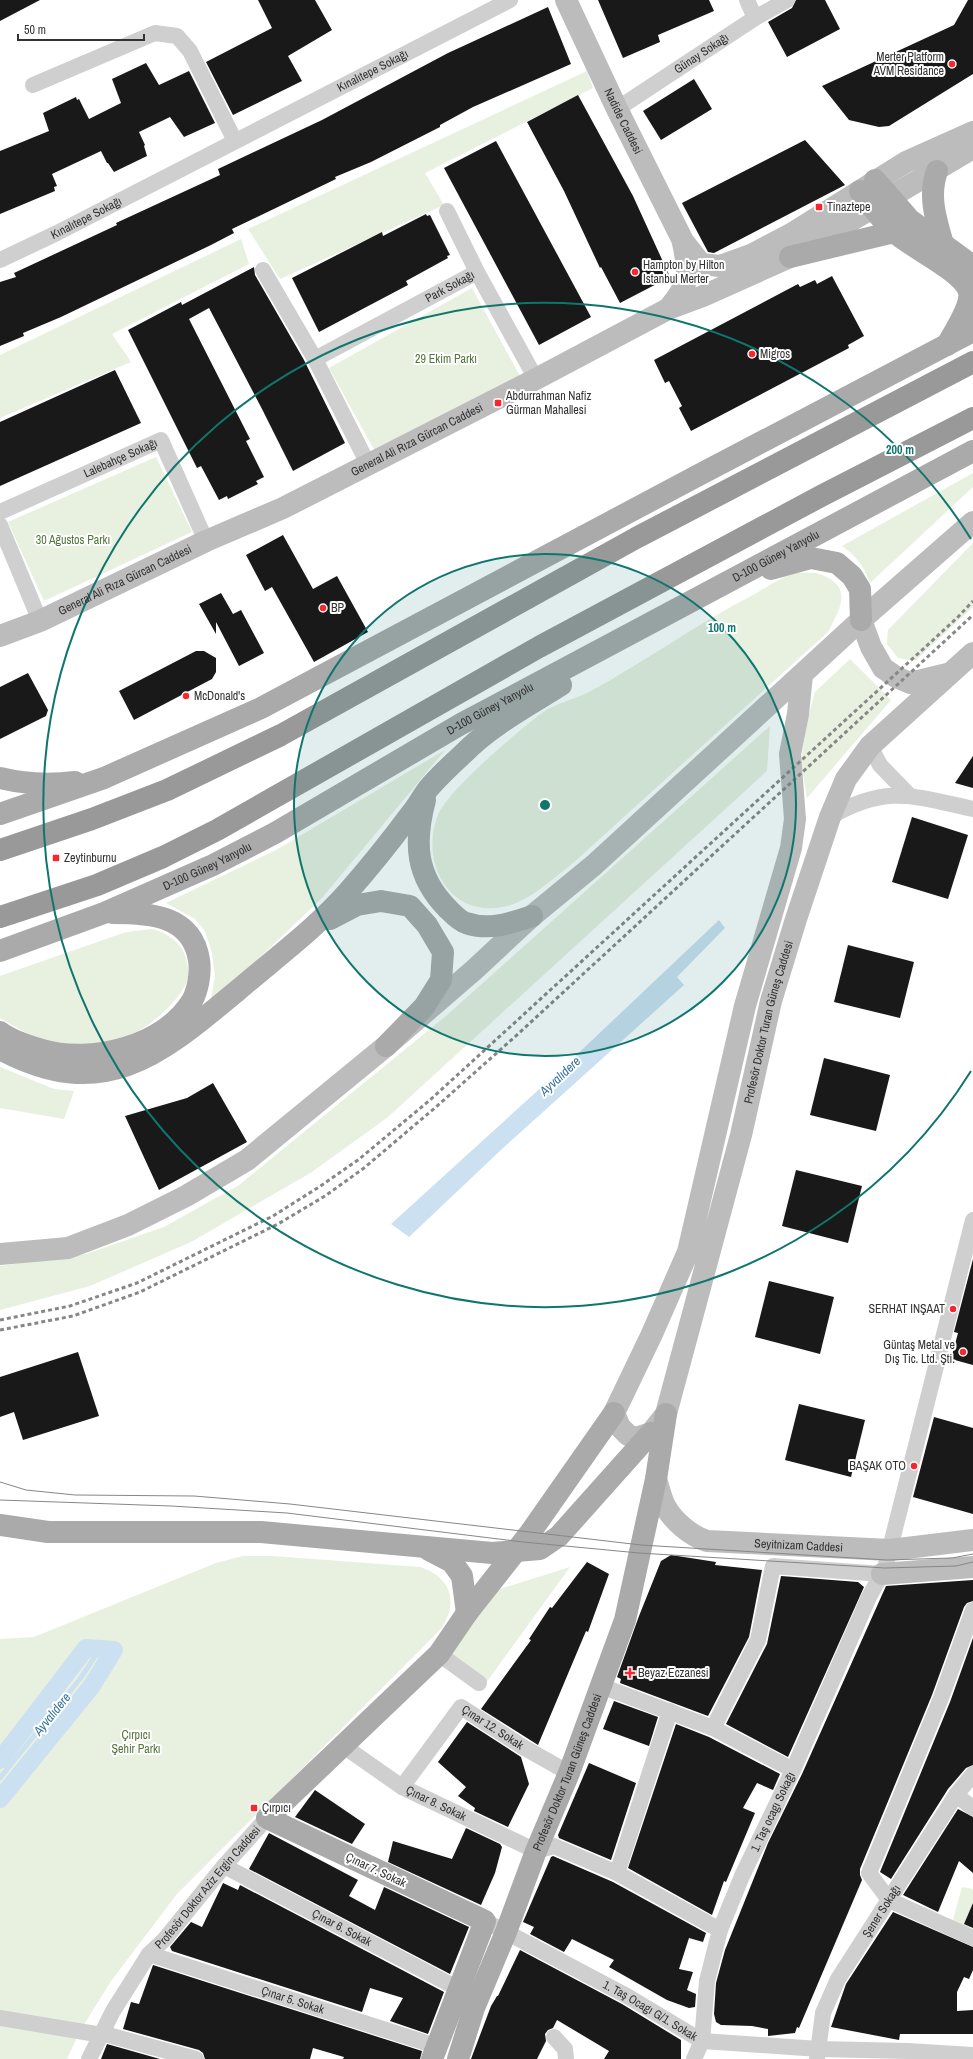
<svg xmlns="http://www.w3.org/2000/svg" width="973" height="2059" font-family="'Archivo Narrow',sans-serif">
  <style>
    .green { fill: #e8f0e0 }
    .water { fill: #cbe0f1 }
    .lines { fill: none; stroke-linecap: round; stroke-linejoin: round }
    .stream { stroke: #cbe0f1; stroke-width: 5 }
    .canal { stroke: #cbe0f1; stroke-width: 18 }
    .building { fill: #191919 }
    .street { stroke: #cfcfcf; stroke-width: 16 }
    .secondary { stroke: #bcbcbc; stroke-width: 22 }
    .primary { stroke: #aaa; stroke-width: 22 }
    .highway { stroke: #999; stroke-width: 22 }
    .tram { stroke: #878787; stroke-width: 1 }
    .rail { stroke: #878787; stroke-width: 3; stroke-dasharray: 4 3; stroke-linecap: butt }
    .ring { fill: none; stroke: #0f766e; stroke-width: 2 }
    .poi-dot { fill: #f6272e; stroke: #fff; stroke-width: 1.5 }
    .labels { text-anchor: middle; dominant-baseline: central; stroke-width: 4; stroke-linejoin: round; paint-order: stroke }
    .street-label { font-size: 12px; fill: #323232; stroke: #fff }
    .poi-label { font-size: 12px; fill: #323232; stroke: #fff; text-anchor: start }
    .park-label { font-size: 12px; fill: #52743a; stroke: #fff }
    .water-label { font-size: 13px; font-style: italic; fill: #36729e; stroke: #fff }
    .centre { fill: #0f766e; stroke: #fff; stroke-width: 2 }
    .ring-label { font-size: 12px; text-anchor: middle; font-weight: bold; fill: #0f766e; stroke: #fff; stroke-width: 4; stroke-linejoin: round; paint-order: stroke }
  </style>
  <rect width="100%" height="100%" fill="#fff"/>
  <g class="green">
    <polygon points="587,71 593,88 425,173 444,205 280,279 248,229"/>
    <polygon points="241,239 249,264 112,334 131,362 0,418 0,355"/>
    <polygon points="472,288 520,376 376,453 329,368"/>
    <polygon points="156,457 192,532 44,601 8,522"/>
    <path d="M973,473v14l-103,96c-6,-17 -14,-27 -28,-37z"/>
    <polygon points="973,543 973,607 915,661 898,658 887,644 888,630"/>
    <path d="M816,573c38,12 26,32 12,59l-256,232c-18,14 -43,37 -65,42 -57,14 -88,-43 -69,-91 10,-25 80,-84 104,-102 13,-10 32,-13 47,-21 56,-30 107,-68 164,-97 12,-7 26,-16 39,-21 7,-2 17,-1 24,-1z"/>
    <polygon points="850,659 891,700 807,798 801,763 806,725 815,692"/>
    <polygon points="770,726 767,771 388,1117 312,1172 191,1242 90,1286 0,1310 0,1266 86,1254 164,1227 239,1185 446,1016"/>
    <polygon points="445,750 322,898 256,961 211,999 215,977 212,953 205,931 195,919 166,903 276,850"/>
    <path d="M152,929c12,3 23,9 30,20 4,7 8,21 6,29 -5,19 -33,44 -50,53 -20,11 -48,17 -71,14 -24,-3 -46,-14 -67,-27v-42l126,-44z"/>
    <polygon points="0,1067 54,1089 74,1091 64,1119 0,1108"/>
    <path d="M243,1556h30l147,11c31,10 39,35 21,62l-264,265 -66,87 -31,50 -13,28h-67v-420l34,-2 182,-74z"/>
    <polygon points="570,1567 486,1683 449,1652 490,1592"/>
    <polygon points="962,1887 973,1889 973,1922 967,1934 951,1927"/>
  </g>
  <polygon class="water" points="719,920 725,928 677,977 684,985 502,1149 409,1237 391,1224 568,1063"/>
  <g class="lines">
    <polyline class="stream" points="0,1778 80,1679 100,1649"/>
    <polyline class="canal" points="0,1760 86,1648 114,1650 91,1687 0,1799"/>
  </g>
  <g class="building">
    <polygon points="0,0 40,0 0,21"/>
    <polygon points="258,0 315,0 332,30 288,56 302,81 233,115 206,62 272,28"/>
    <polygon points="598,0 709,0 714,11 658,35 660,42 623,58"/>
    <polygon points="796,0 825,0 840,29 787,57 768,22 792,8"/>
    <polygon points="968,0 973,0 973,74 889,126 879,127 849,120 822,86 954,25"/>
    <polygon points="548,7 571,64 473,107 440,125 440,127 371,162 335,177 336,179 232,229 234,233 211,245 61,317 23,333 24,336 0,346 0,282 16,277 14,273 117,225 116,223 220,175 218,169 322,120 448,53"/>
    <polygon points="146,63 159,85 189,71 215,123 184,137 170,117 139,132 145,145 144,146 147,156 114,172 108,163 107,163 101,151 52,174 57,186 54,187 55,191 0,214 0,151 49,131 43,113 76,97 77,100 79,99 89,119 121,103 112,79"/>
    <polygon points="694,79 712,109 661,140 643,111"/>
    <polygon points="578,95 633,196 670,277 620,303 601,267 600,268 564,191 527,122"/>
    <polygon points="805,140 845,185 714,253 708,252 682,203"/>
    <polygon points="496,141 591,317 539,345 444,168"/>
    <polygon points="426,214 427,216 430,215 450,255 447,256 448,258 406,281 408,285 319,332 292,278 382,232 383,236"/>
    <polygon points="254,267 255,275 304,360 345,443 293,471 262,409 209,308 189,319 250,439 246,441 264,477 256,481 258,484 228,499 227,496 219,500 201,466 197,468 128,330 181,302 182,305"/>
    <polygon points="832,276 864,336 848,345 849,348 691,431 679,408 682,406 669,381 665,383 654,360 798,284 800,287 815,280 817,284"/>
    <polygon points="115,370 141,423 0,486 0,422"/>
    <polygon points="283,535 313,589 337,576 368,632 314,662 272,587 265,591 246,555"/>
    <polygon points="221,593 233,614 241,610 264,653 239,666 216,622 216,634 199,604"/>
    <polygon points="196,651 204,651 216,658 216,672 212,679 134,720 119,691"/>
    <polygon points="28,673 48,710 46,716 0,739 0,687"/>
    <polygon points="973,756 973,788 955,783"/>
    <polygon points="912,817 968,835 948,899 892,882"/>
    <polygon points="848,945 914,962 900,1018 834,1002"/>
    <polygon points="824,1058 890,1075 876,1131 810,1115"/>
    <polygon points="213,1083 247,1142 159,1190 125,1116 187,1098"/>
    <polygon points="796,1170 862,1186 848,1243 782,1226"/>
    <polygon points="973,1259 973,1365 951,1359 958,1333 954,1332"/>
    <polygon points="769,1281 834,1297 820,1354 755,1337"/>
    <polygon points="78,1352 99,1416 23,1440 14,1412 0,1417 0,1377"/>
    <polygon points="799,1404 865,1420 851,1477 785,1460"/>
    <polygon points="934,1417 973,1428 973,1514 913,1497"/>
    <polygon points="671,1555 716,1562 715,1565 762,1570 749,1637 708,1716 620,1683 621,1679 617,1677 639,1616 661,1561"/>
    <polygon points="587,1562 609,1574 588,1632 586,1631 538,1745 481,1709 531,1640 529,1639 550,1607 552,1608"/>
    <polygon points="781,1576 858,1582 864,1587 788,1757 726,1724 767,1644"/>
    <polygon points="973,1580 973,1601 967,1603 964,1607 932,1695 860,1869 860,1875 862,1880 799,2028 797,2027 795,2033 768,2036 768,2029 752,2026 721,2025 716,2022 714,2014 716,1983 725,1950 768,1843 802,1774 886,1586"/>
    <polygon points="973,1638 973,1765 966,1768 948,1789 891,1879 880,1872 950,1702"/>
    <polygon points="614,1701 658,1717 649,1746 603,1729"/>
    <polygon points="467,1722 521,1757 529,1784 508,1827 474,1811 475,1808 458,1796 466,1787 438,1762"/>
    <polygon points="676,1724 709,1737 780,1774 773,1790 757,1783 743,1808 755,1813 726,1882 724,1881 712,1915 628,1868"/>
    <polygon points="589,1763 636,1783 611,1860 559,1838 558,1835"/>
    <polygon points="315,1790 365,1824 352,1844 295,1817"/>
    <polygon points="958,1809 973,1817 973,1873 959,1861 938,1912 903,1895"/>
    <polygon points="466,1828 500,1844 502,1847 495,1873 481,1905 388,1862 393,1841 452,1859"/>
    <polygon points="269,1833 358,1880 349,1896 375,1910 384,1887 469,1927 450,1974 249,1869"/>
    <polygon points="553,1856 613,1882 706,1933 703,1942 689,1938 679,1969 693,1972 687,1990 696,1994 695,2007 689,2008 667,2000 609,1967 614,1960 572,1939 564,1952 530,1934 534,1927 523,1922 551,1857"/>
    <polygon points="223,1883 238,1890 240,1885 444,1992 428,2034 390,2021 403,1998 370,1988 362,2012 172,1951 170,1947 191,1922 202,1927"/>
    <polygon points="973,1903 973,1928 964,1924"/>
    <polygon points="893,1912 973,1947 973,1970 969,1979 964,1977 957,1992 957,2011 973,2010 973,2034 900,2034 899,2040 831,2027 846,1984"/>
    <polygon points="520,1950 622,2004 681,2040 681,2059 604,2059 609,2051 557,2020 553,2028 548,2030 545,2034 546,2041 537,2059 471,2059 491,2006 497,1996 498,1996"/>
    <polygon points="153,1965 422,2051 420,2059 343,2059 344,2057 313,2048 310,2059 205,2059 203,2053 199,2050 123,2029 131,2002 139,2004"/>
    <polygon points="107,2044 160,2059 101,2059"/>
  </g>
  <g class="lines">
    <g class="street">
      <polyline points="747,0 755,18"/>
      <polyline points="33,85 155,33 177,36 190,51 235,141"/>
      <path id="s1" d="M617,109l138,-91 32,-18"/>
      <polyline points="447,211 477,272 536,379"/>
      <path id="s2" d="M0,260l57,-27 453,-233"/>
      <polyline points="263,270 315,359 368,464"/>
      <path id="s3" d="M315,359l162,-87"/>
      <path id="s4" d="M0,512l161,-72 45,101"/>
      <polyline points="0,525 40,621"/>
      <polyline points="870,746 880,765 908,794"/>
      <path d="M830,817c56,-33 84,-21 143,-8"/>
      <polyline points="973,1610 941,1698 869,1873 889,1900 973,1938"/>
      <polyline points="439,1654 479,1683"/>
      <polyline points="601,1686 713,1728 793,1770"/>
      <polyline points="713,1728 758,1640 773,1566 882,1574"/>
      <path id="s5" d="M342,1745l60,42 134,64 18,-5 63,27 103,57"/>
      <path id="s6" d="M402,1787l59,-80 62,40 46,26"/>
      <polyline points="956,1795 973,1808"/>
      <path id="s7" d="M224,1866l235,123"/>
      <polyline points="617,1873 670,1711"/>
      <path id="s8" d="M485,1921l142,75 75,45 117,8 89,2 65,4"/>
      <path id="s9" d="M149,1954l287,92"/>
      <polyline points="0,2018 102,2035"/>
      <polyline points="101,2033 196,2059"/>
      <polyline points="554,2037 565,2049 566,2059"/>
      <path id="s10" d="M89,2059l24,-48 36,-57 15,-14 60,-74 43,-48"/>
      <path id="s11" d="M694,2059l8,-18 5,-60 13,-51 22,-54 51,-106 76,-173 16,-29 88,-348"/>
      <path id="s12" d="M817,2059l6,-46 15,-34 118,-184 17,-21"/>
    </g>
    <g class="secondary">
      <path id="s13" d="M566,0l51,109 66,132 18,23 19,2 33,-12 38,-20 115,-72 67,-30"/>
      <path d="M668,309c22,-26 22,-33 15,-66"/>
      <polyline points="861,620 871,647 883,668 896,677 910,683 947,674"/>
      <path id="s14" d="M0,636l40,-15 166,-80 77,-33 253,-129 132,-70 35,-13 87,-39 183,-109"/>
      <path id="s15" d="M802,675l-4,39 -8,40 5,65 -4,29 -46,158 -57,246 -37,84 -37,77 6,14 8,8 8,3 15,-5 15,-19 75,-279 30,-134 25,-82 34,-102 16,-38 24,-33 103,-93"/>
      <polyline points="0,1254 68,1248 128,1225 186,1196 247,1160 386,1046 474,970 532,916 594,865 861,620 973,522"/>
      <path id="s16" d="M656,1479c3,9 5,19 9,27 8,15 26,30 42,35l183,9 83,-10"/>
      <polyline points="882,1574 973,1567"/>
    </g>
    <g class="primary">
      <path d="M937,171c-9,25 -1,49 6,73"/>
      <polyline points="875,180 910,220 973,266"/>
      <path d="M860,191c10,14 21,28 33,40 16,16 71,40 76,61 3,14 -15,40 -22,53"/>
      <polyline points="790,257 894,232"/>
      <polyline points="771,569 811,558 837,563 852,576 860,589 861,620"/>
      <path d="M0,778c24,6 50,7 75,4"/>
      <path d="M425,800c-11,42 -10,75 22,108 5,5 12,13 19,15 23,8 45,0 66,-7"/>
      <polyline points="0,814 104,778 261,708 695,477 973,331"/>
      <polyline points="330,919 357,905 381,901 410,906 427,925 443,952 441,980 424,1007 386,1046"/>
      <path id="s17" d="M0,951l104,-38 109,-48 62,-32 186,-109 512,-273"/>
      <path d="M0,1032c11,9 29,14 42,18 48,14 122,-3 150,-49 6,-11 9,-28 7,-41 -7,-45 -49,-47 -86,-47"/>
      <path d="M0,1049c103,55 159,7 237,-58 37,-32 77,-61 110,-98 22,-25 43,-51 63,-78 7,-8 12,-18 18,-26 11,-13 24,-25 36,-36 28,-28 64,-47 97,-68"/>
      <polyline points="0,1525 48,1532 261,1532 492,1553 540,1549 559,1536 651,1433"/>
      <polyline points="429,1550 452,1562 462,1576 467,1613"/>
      <polyline points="432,2059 485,1921 267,1818 439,1654 467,1613 530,1533 614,1413"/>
      <path id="s18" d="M458,2059l16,-51 32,-76 30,-81 33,-78 56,-153 31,-141 10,-65"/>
    </g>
    <g class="highway">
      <polyline points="0,850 92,819 167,790 281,735 636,538 973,362"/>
      <polyline points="0,917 97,885 163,857 217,830 539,647 823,495 973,418"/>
    </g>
    <g class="tram">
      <polyline points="0,1482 26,1490 75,1495 194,1496 290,1504 641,1545 887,1560 952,1558 973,1554"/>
      <polyline points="0,1500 171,1506 287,1513 523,1542 639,1553 885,1568 956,1566 973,1562"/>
    </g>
    <g class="rail">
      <polyline points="0,1320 70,1306 137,1283 273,1216 319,1187 358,1160 430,1100 511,1026 957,618 973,601"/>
      <polyline points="0,1330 73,1316 140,1292 278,1224 325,1196 364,1168 436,1107 518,1034 973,615"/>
    </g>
  </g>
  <circle cx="545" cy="805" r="251" fill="#0f766e" fill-opacity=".12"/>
  <g class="ring">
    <circle cx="545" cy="805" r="251"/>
    <path d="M971 1071A502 502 0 1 1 971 539"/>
  </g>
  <g class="poi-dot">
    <circle cx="952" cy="64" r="4"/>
    <rect x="815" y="203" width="8" height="8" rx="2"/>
    <circle cx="635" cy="272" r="4"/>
    <circle cx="752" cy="354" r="4"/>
    <rect x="494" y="399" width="8" height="8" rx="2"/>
    <circle cx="323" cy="608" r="4"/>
    <circle cx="186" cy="696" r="4"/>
    <rect x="52" y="854" width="8" height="8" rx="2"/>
    <circle cx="953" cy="1309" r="4"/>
    <circle cx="963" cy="1352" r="4"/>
    <circle cx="914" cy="1466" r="4"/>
    <path d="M628 1667h4v4h4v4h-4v4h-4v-4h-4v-4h4z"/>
    <rect x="250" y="1804" width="8" height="8" rx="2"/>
  </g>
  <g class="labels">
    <g class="street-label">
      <text stroke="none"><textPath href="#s1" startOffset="101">Günay Sokağı</textPath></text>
      <text stroke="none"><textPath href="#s2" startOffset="418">Kınalıtepe Sokağı</textPath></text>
      <text stroke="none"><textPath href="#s13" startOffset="134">Nadide Caddesi</textPath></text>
      <text stroke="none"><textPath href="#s2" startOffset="96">Kınalıtepe Sokağı</textPath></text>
      <text stroke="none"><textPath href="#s3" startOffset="153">Park Sokağı</textPath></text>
      <text stroke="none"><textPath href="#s14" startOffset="461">General Ali Rıza Gürcan Caddesi</textPath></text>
      <text stroke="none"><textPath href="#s4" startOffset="132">Lalebahçe Sokağı</textPath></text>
      <text stroke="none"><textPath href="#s17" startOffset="872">D-100 Güney Yanyolu</textPath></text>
      <text stroke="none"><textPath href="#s14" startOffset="137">General Ali Rıza Gürcan Caddesi</textPath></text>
      <text stroke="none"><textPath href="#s17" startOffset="548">D-100 Güney Yanyolu</textPath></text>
      <text stroke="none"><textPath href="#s17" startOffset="224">D-100 Güney Yanyolu</textPath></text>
      <text stroke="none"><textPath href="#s15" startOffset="1249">Profesör Doktor Turan Güneş Caddesi</textPath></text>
      <text stroke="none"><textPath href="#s16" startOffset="176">Seyitnizam Caddesi</textPath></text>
      <text stroke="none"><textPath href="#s6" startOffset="137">Çınar 12. Sokak</textPath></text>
      <text stroke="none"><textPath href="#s18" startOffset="307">Profesör Doktor Turan Güneş Caddesi</textPath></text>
      <text stroke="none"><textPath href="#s5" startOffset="111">Çınar 8. Sokak</textPath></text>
      <text stroke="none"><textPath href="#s11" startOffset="262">1. Taş ocagı Sokağı</textPath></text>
      <text transform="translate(376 1870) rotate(25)">Çınar 7. Sokak</text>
      <text stroke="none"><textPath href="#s10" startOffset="210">Profesör Doktor Aziz Ergin Caddesi</textPath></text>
      <text stroke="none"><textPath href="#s12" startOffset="164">Şener Sokağı</textPath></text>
      <text stroke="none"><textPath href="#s7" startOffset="133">Çınar 6. Sokak</textPath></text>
      <text stroke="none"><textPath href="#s9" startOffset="151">Çınar 5. Sokak</textPath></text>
      <text stroke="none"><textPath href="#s8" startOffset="188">1. Taş Ocagı G/1. Sokak</textPath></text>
    </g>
    <g class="poi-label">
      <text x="944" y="57" text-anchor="end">Merter Platform<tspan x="944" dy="14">AVM Residance</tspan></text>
      <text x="827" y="207">Tinaztepe</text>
      <text x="643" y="265">Hampton by Hilton<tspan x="643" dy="14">Istanbul Merter</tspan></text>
      <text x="760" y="354">Migros</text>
      <text x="506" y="396">Abdurrahman Nafiz<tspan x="506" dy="14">Gürman Mahallesi</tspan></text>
      <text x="331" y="608">BP</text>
      <text x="194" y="696">McDonald's</text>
      <text x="64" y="858">Zeytinburnu</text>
      <text x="945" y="1309" text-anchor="end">SERHAT INŞAAT</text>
      <text x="955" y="1345" text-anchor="end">Güntaş Metal ve<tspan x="955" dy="14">Dış Tic. Ltd. Şti.</tspan></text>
      <text x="906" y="1466" text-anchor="end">BAŞAK OTO</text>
      <text x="638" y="1673">Beyaz Eczanesi</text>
      <text x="262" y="1808">Çırpıcı</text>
    </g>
    <g class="park-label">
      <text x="446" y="359">29 Ekim Parkı</text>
      <text x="73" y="540">30 Ağustos Parkı</text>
      <text x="136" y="1735">Çırpıcı<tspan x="136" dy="14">Şehir Parkı</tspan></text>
    </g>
    <g class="water-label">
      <text transform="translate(560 1076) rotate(-43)">Ayvalıdere</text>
      <text transform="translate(52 1714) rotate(-51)">Ayvalıdere</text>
    </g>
  </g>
  <circle cx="545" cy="805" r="6" class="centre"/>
  <g class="ring-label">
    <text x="900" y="454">200 m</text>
    <text x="722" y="632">100 m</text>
  </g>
  <path d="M18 34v6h126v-6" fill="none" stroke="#323232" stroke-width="2"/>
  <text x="24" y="34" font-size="12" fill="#323232" stroke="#ffffff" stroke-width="3" paint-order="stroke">50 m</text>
</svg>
